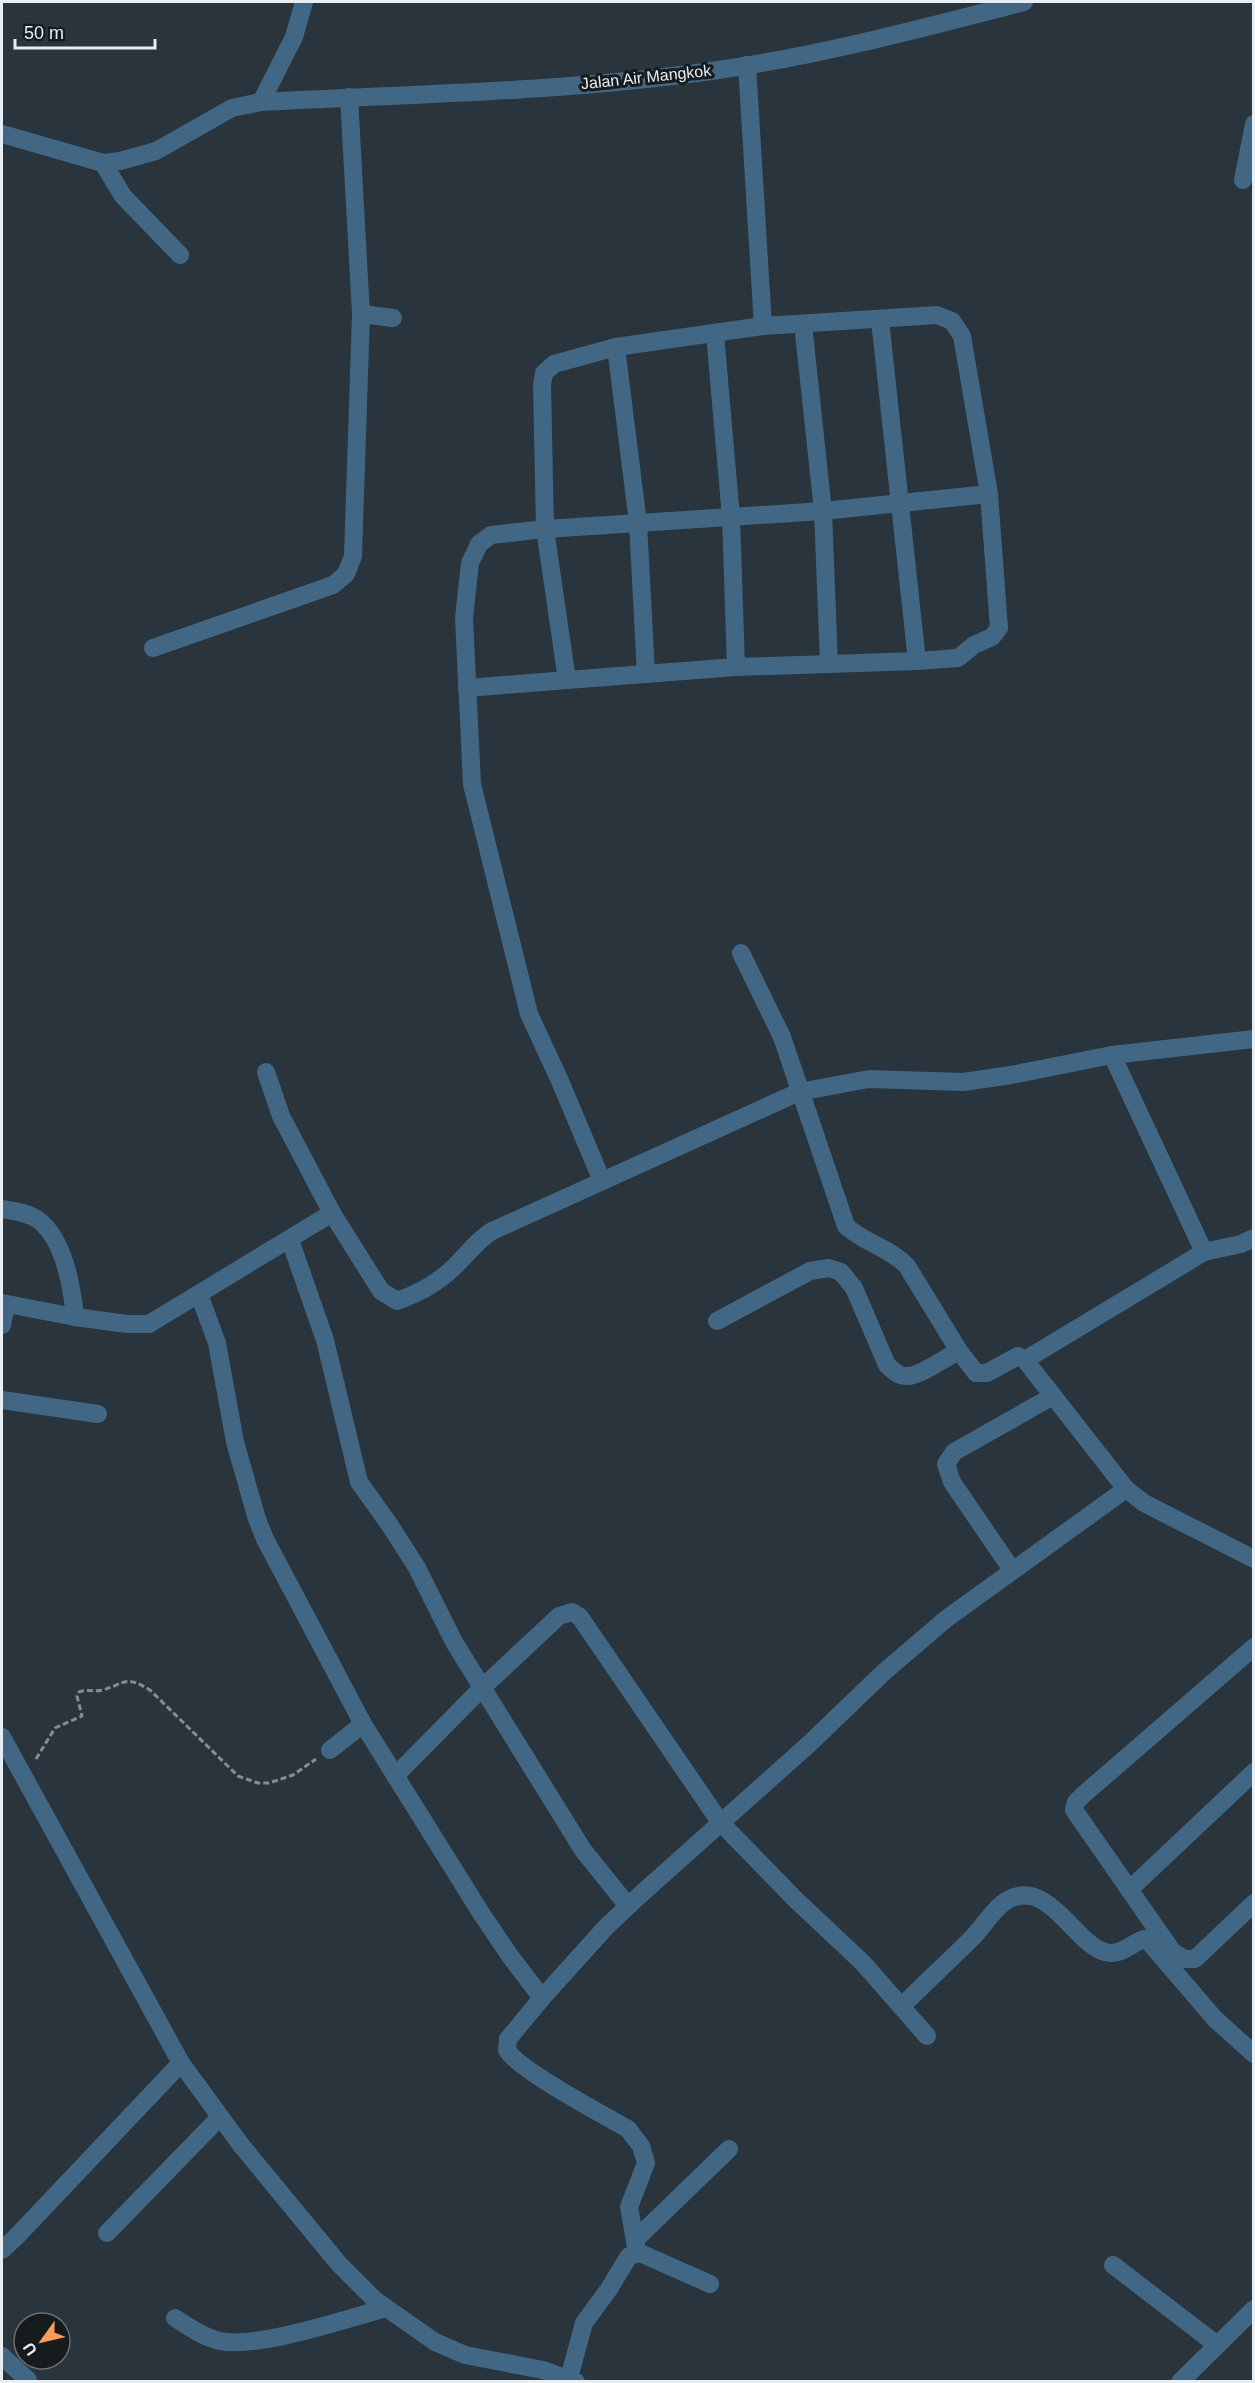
<svg xmlns="http://www.w3.org/2000/svg" width="1255" height="2383" font-family="Arial,sans-serif">
  <style>
    .lines { fill: none; stroke-linecap: round; stroke-linejoin: round }
    .path { stroke: #848d94; stroke-width: 3; stroke-dasharray: 6 3; stroke-linecap: butt }
    .minor { stroke: #416784; stroke-width: 18 }
    .labels { text-anchor: middle; dominant-baseline: central; stroke-width: 6; stroke-linejoin: round; paint-order: stroke }
    .street-label { font-size: 16px; fill: #e8eff4; stroke: #161b1e }
  </style>
  <rect width="100%" height="100%" fill="#29343c"/>
  <g class="lines">
    <path class="path" d="M36,1759l19,-31 27,-12 -5,-20 2,-4c8,-3 16,0 24,-2 23,-7 22,-15 47,0l88,86 20,7h11l24,-8 23,-16"/>
    <g class="minor">
      <polyline points="261,102 294,37 304,2"/>
      <path d="M2,134l101,29 17,-2 36,-10 76,-43 29,-6c152,-8 306,-10 457,-32 104,-15 205,-42 306,-68"/>
      <polyline points="103,163 123,196 180,255"/>
      <polyline points="1243,180 1254,124"/>
      <polyline points="361,314 393,318"/>
      <polyline points="803,324 823,511 829,664"/>
      <polyline points="153,648 333,585 346,574 353,556 361,314 349,97"/>
      <polyline points="917,661 958,658 974,645 992,637 999,628 989,494"/>
      <polyline points="736,667 917,661 880,320"/>
      <polyline points="646,674 638,523 823,511 989,494 962,336 952,321 937,315 763,326"/>
      <polyline points="567,680 736,667 731,517 715,334"/>
      <polyline points="467,688 567,680 545,529 638,523 616,347"/>
      <path d="M741,953l41,84 64,189c18,17 44,22 61,40l52,85 17,22h11l31,-17 7,4 101,129 18,14 110,56"/>
      <polyline points="1112,1055 1204,1252"/>
      <polyline points="266,1072 281,1116 332,1213"/>
      <polyline points="602,1181 560,1081 529,1014 472,784 464,618 470,563 479,544 491,535 545,529 542,385 544,373 554,364 616,347 763,326 747,65"/>
      <path d="M2,1209c12,2 24,3 35,10 27,19 35,68 38,98"/>
      <polyline points="290,1240 325,1340 359,1482 389,1524 416,1566 454,1642 583,1850 628,1906"/>
      <polyline points="199,1294 217,1343 235,1442 257,1519 265,1539 363,1724 481,1913 510,1956 542,1998 606,1927 640,1895 808,1745 884,1672 946,1619 1126,1489"/>
      <path d="M2,1303l73,14 52,7h22l183,-111 49,78 16,10c20,-7 42,-19 57,-34 14,-13 22,-26 38,-36l307,-139 70,-13 94,3 48,-7 101,-20 142,-16"/>
      <path d="M717,1321l93,-50 19,-3 12,4 13,16 33,77c6,5 11,12 20,11 14,0 39,-19 52,-25"/>
      <polyline points="2,1325 6,1305"/>
      <polyline points="1025,1360 1204,1252 1241,1244 1254,1238"/>
      <polyline points="2,1400 98,1414"/>
      <polyline points="1012,1570 952,1482 946,1464 954,1452 1053,1396"/>
      <polyline points="1254,1647 1083,1795 1076,1802 1074,1810 1172,1951 1184,1959 1195,1959 1254,1903"/>
      <polyline points="2,1737 181,2063 241,2145 339,2264 375,2300 435,2342 465,2355 543,2370 576,2382"/>
      <polyline points="330,1750 363,1724"/>
      <polyline points="395,1776 482,1688 559,1616 572,1612 580,1617 720,1822 796,1900 863,1963 927,2036"/>
      <polyline points="1129,1890 1254,1772"/>
      <path d="M542,1998l-34,41 -1,11c11,20 97,65 121,79l13,17 5,17 -17,44 8,45"/>
      <path d="M903,2005c22,-22 46,-44 69,-67 11,-11 21,-29 34,-37 43,-27 71,50 104,52 13,1 22,-10 34,-14l5,3 66,77 39,35"/>
      <polyline points="107,2233 220,2117"/>
      <polyline points="635,2240 729,2149"/>
      <polyline points="2,2250 16,2237 181,2063"/>
      <polyline points="1113,2265 1217,2345"/>
      <path d="M175,2318c14,9 28,19 45,23 37,8 126,-22 166,-33"/>
      <polyline points="2,2356 28,2380"/>
      <polyline points="569,2378 584,2323 609,2289 629,2256 640,2253 710,2284"/>
      <polyline points="1180,2382 1254,2309"/>
    </g>
  </g>
  <g class="labels">
    <g class="street-label">
      <text transform="translate(646 77) rotate(-6)">Jalan Air Mangkok</text>
    </g>
  </g>
  <rect width="1255" height="2383" fill="none" stroke="#e8eff4" stroke-width="6"/>
  <g transform="translate(42 2341) rotate(236)"><circle r="28" fill="#161b1e" stroke="#6a7074" stroke-width="1.5"/>
  <path d="M0-4.5L10 22L0 15L-10 22Z" fill="#ff9b59"/>
  <text y="-9" font-size="16" font-weight="bold" text-anchor="middle" fill="#e8eff4">U</text>
  </g>
  <path d="M15 39v9h140v-9" fill="none" stroke="#e8eff4" stroke-width="3"/>
  <text x="24" y="39" font-size="18" fill="#e8eff4" stroke="#161b1e" stroke-width="4.5" paint-order="stroke">50 m</text>
</svg>
